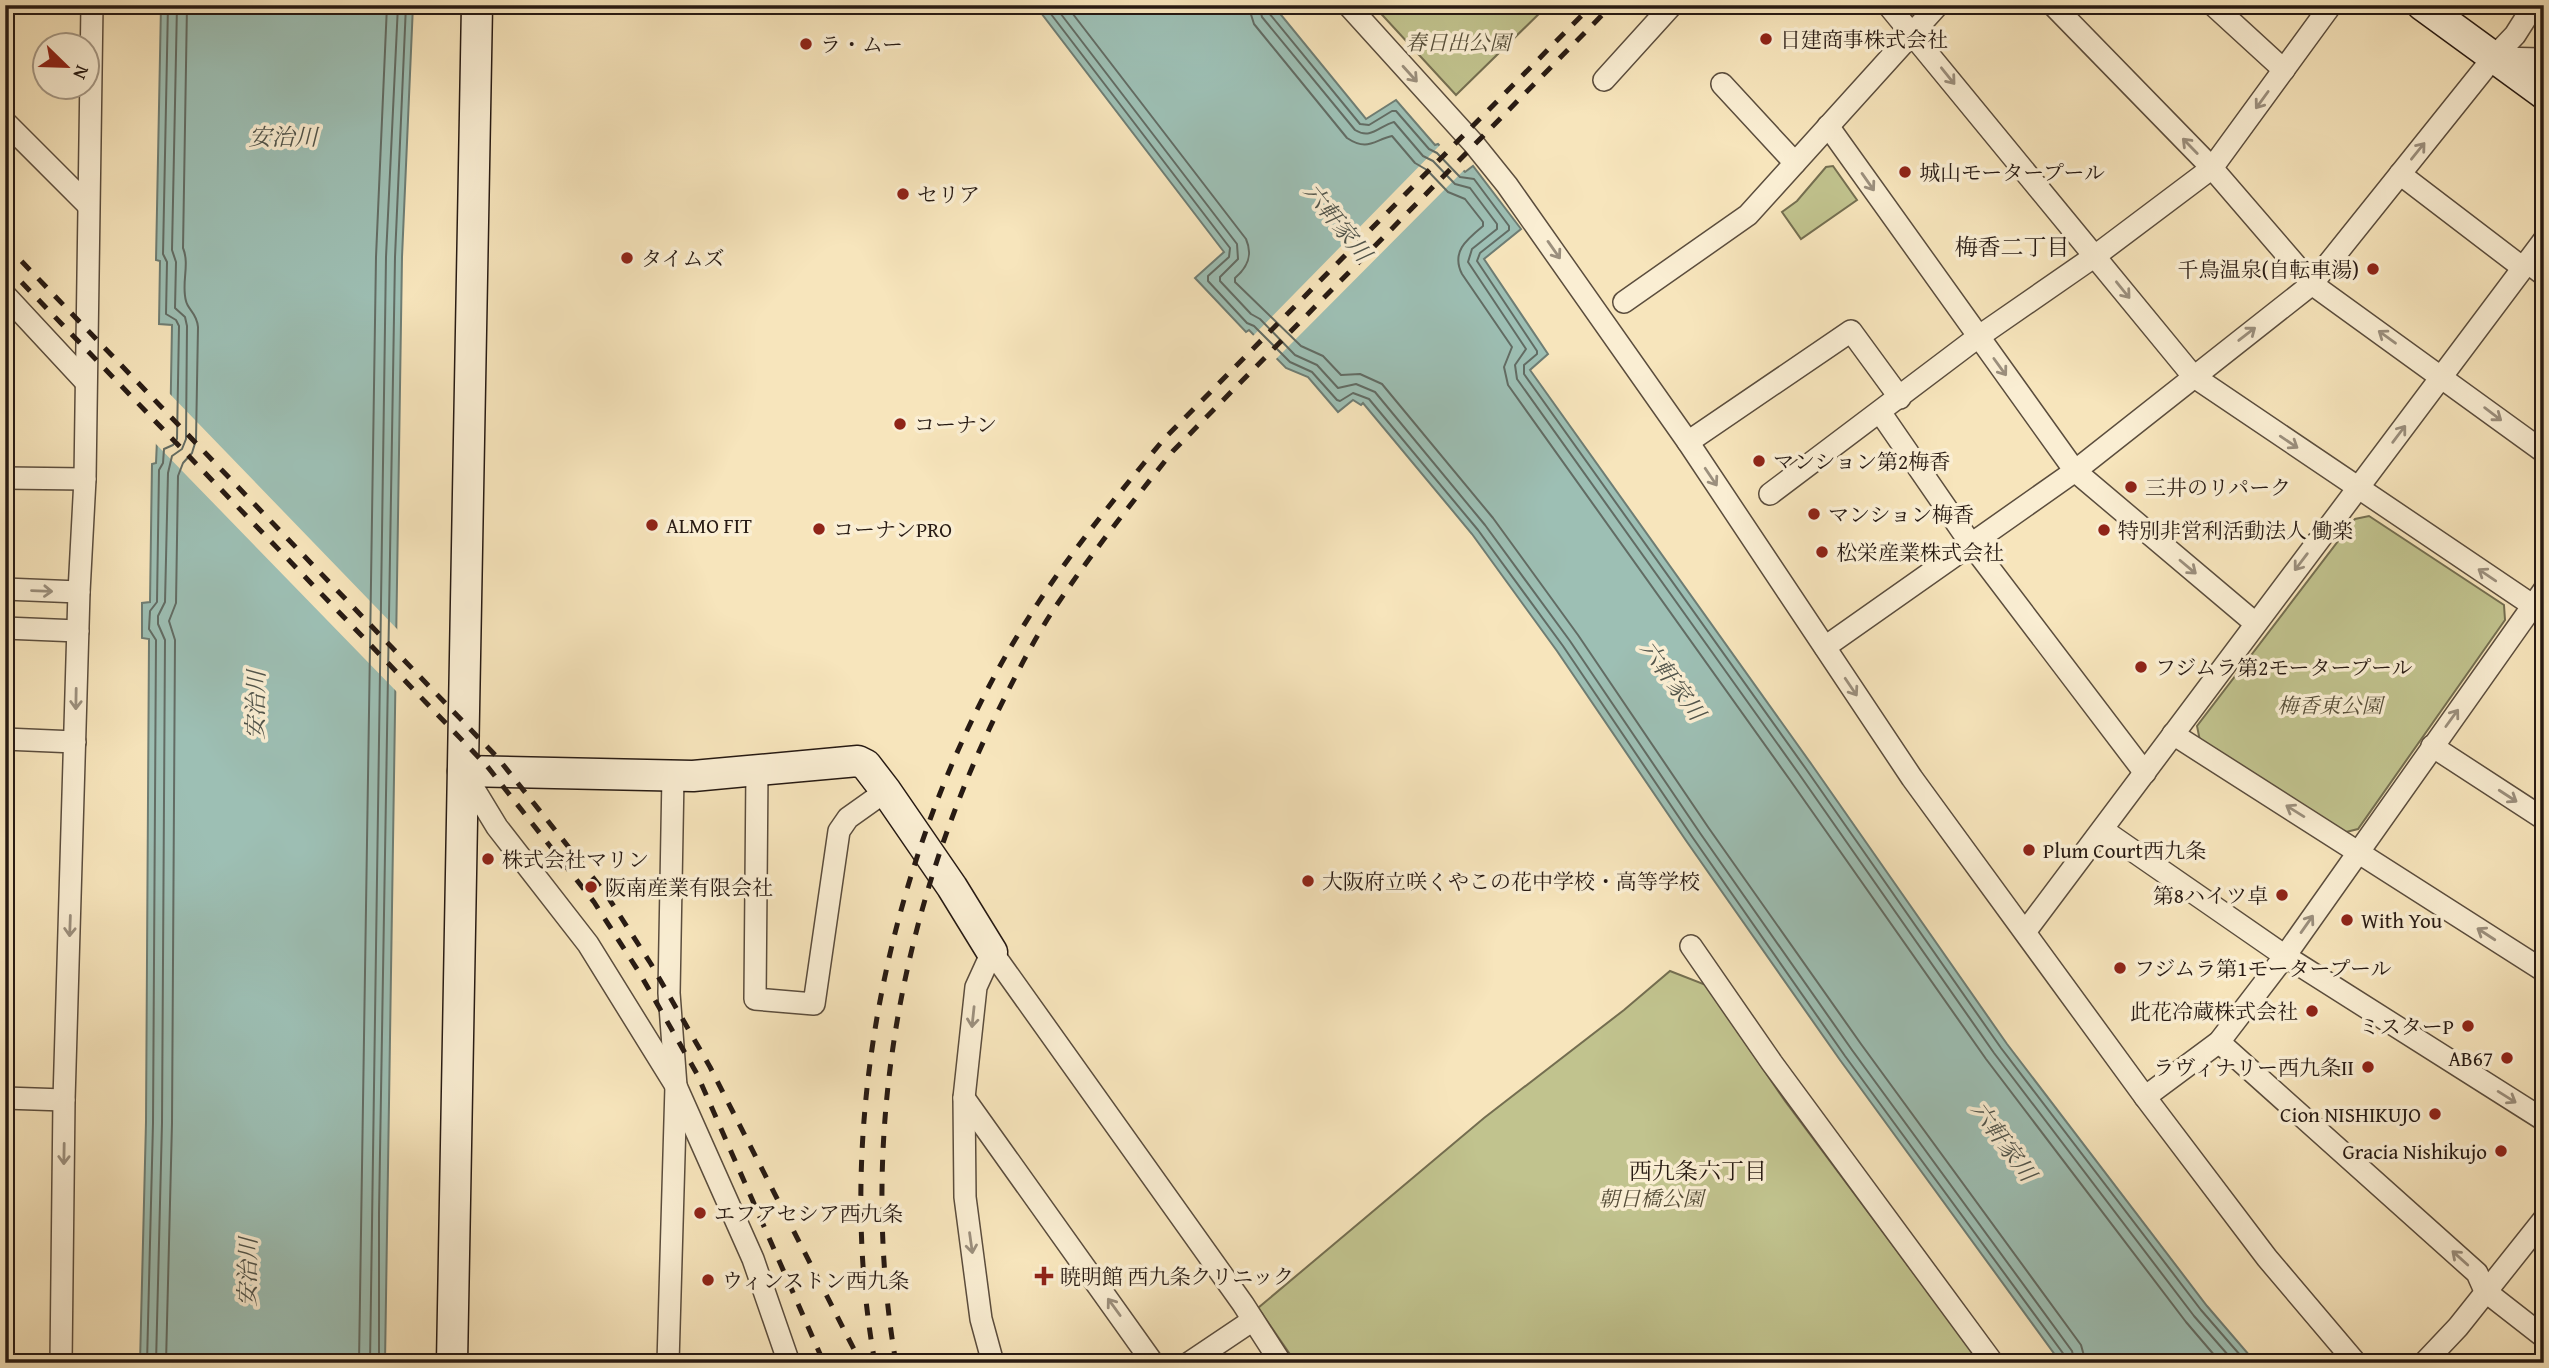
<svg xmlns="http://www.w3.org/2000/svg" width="2549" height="1368" font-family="'Gentium Book Plus','Noto Serif JP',serif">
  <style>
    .green { fill: #c1c38e; stroke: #746e50; stroke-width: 2 }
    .water { fill: #9dbfb4; stroke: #6e7d74; stroke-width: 2 }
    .pier { fill: #f7e5bc }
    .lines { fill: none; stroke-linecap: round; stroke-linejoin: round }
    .shore { stroke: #626c64; stroke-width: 2 }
    .street-casing { stroke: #5b4d3d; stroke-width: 24 }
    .secondary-casing { stroke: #271a13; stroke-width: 33 }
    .street { stroke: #faeed3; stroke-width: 21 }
    .secondary { stroke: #faeed3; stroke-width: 30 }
    .rail { stroke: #271a13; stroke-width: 5; stroke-dasharray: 12 12; stroke-linecap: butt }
    .oneway { stroke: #9b8f7d }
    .poi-dot { fill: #8f2418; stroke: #faeed3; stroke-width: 2.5 }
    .labels { text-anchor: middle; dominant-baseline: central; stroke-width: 7; stroke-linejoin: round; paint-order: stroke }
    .poi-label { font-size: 21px; fill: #271a13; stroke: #faeed3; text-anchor: start }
    .park-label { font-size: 21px; font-style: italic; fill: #554d38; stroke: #faeed3 }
    .water-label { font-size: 23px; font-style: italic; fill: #50544b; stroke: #faeed3 }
    .neighbourhood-label { font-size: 23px; fill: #271a13; stroke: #faeed3 }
  </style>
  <rect width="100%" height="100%" fill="#f7e5bc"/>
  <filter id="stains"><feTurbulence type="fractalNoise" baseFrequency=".00286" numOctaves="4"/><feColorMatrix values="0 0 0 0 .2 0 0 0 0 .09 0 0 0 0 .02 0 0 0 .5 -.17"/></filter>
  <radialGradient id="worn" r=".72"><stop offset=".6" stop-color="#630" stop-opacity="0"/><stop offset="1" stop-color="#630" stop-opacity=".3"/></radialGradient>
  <g class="green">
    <polygon points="1373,5 1548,5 1456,95"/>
    <polygon points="1833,166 1857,200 1801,239 1782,212 1797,201 1826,167"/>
    <polygon points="2369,516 2504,605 2505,620 2358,829 2342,833 2200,741 2197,726 2355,519"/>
    <polygon points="1670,971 1706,985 1785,1101 1981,1363 1296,1363 1258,1308 1484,1118 1624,1010"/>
  </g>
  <g class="water">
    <polygon points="161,5 413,5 402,257 385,1363 140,1363 146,1122 149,639 142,638 142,603 150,602 152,464 156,463 157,440 170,440 172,325 159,324 160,261 156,260"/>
    <polygon points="1035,5 1273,5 1366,119 1396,100 1435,145 1438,144 1465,172 1473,166 1521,229 1484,259 1548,354 1530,370 1812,765 2007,1044 2207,1306 2256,1363 2061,1363 1840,1060 1687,842 1557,651 1472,534 1363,403 1361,405 1353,400 1338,412 1308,377 1286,368 1249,330 1246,332 1195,278 1224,252"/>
  </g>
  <g class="pier">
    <polygon points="1442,143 1466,168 1468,166 1274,361 1251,338"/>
    <polygon points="167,391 399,631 397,692 153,441 156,437 166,437"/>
  </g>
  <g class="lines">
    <g class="shore">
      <polyline points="1044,5 1230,248 1229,257 1208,276 1208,281 1247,323 1254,326 1290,362 1312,372 1337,400 1340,401 1353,393 1369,399 1478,530 1563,646 1693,838 1845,1056 2065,1356 2066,1363"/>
      <polyline points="1054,5 1237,244 1238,259 1220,277 1220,281 1251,314 1260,319 1295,355 1317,365 1338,388 1356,384 1375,392 1485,525 1570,641 1700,833 1852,1050 2072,1351 2075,1363"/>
      <path d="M1066,5l180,234c7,16 2,28 -11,39v4l66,64 22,10 18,19 19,-1 22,10 111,134 85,117 130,192 153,217 220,301 5,18"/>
      <path d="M1248,5l6,19 93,114c21,14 27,2 45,-2l23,27 12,7 21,22 17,7 18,23v4c-17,14 -32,26 -21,48l50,73 -8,20 4,18 282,395 196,279 200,263 35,41"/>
      <path d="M1259,5l3,12 93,113c16,10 24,-4 39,-8l29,34 10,5 22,23 15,4 27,36v5l-25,20 -4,13 58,87 -11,16 2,14 282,395 195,279 200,263 41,47"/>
      <polyline points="1268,5 1269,13 1360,124 1369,125 1392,111 1396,111 1429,149 1437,153 1460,177 1474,179 1509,226 1509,230 1480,253 1477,261 1537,351 1537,354 1524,365 1524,374 1806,769 2001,1048 2201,1310 2247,1363"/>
      <polyline points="147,1363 153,1123 156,640 149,629 150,611 157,602 159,470 163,463 164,449 173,445 177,439 179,326 176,320 166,314 167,262 163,254 168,5"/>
      <polyline points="156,1363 162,1123 165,640 158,624 158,616 165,602 168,473 172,456 182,449 186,439 187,326 185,317 175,308 176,262 172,250 177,5"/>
      <path d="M166,1363l6,-240 3,-483 -6,-19 7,-18 2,-127 5,-13 9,-10 4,-13 2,-113c-1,-14 -10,-17 -12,-26 -5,-18 4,-36 -3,-53l4,-243"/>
      <polyline points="359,1363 376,257 387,5"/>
      <polyline points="370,1363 386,257 398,5"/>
      <polyline points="379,1363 379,1213 395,257 406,5"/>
    </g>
    <defs>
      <g id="street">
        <polyline points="1348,5 1474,144 1507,185 1688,442 1912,778 2145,1097 2267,1258 2356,1363"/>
        <polyline points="1888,5 2193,376 2544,613"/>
        <polyline points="2053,5 2212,168 2312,284 2544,452"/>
        <polyline points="2213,5 2284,70"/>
        <polyline points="2495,58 2544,59"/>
        <polyline points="1604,80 1672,5"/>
        <polyline points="1722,84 1795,163"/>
        <polyline points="5,122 88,205"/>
        <polyline points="1828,126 2075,471 2255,623"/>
        <polyline points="2400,174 2523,268"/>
        <polyline points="2527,262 2544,275"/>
        <polyline points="5,295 85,381"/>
        <polyline points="1624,302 1748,215 1938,5"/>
        <polyline points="1880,412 1971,544 2145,773"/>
        <polyline points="1688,442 1851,331 1900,398"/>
        <polyline points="5,478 85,479"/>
        <polyline points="1770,494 1978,337 2095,256 2212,168 2331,5"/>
        <polyline points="5,589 79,592"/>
        <polyline points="5,628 78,631"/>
        <polyline points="1825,647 2075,471 2312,284 2493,58 2515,35 2534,5"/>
        <polyline points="2173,734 2544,971"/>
        <polyline points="5,739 75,742"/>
        <polyline points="2432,746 2544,819"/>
        <polyline points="757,770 755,999 814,1004 839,831 848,818 886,791"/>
        <polyline points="463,771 497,827 588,944 676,1086 753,1259 789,1363"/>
        <polyline points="2103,830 2285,956 2544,1120"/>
        <polyline points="2025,932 2544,240"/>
        <polyline points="1691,946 1772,1063 1993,1363"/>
        <polyline points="992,952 1243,1304 1281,1363"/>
        <polyline points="992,952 976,987 964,1098 965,1197 981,1319 993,1363"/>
        <polyline points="2219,1042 2477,1273 2485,1291 2544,1337"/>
        <polyline points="2145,1097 2219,1042 2285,956 2544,590"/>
        <polyline points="5,1098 64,1100"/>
        <polyline points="964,1098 1153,1363"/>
        <polyline points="61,1363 64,1100 79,592 85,479 92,5"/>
        <polyline points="668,1363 676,1086 669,993 673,776"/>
        <polyline points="1189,1363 1253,1320"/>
        <polyline points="2424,1363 2458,1327 2544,1219"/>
      </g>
      <g id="secondary">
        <polyline points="2422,5 2544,94"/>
        <polyline points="463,771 693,776 858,761 866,765 886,791 952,887 992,952"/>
        <polyline points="452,1363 477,5"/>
      </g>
    </defs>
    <use href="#street" class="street-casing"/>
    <use href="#secondary" class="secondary-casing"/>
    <use href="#street" class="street"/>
    <use href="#secondary" class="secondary"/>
    <g class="rail">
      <polyline points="5,244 497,757 606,894 651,964 710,1067 861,1363"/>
      <polyline points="5,265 487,766 594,902 639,972 697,1074 824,1363"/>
      <path d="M875,1363c-46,-253 23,-547 163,-760 38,-58 82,-111 126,-164l428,-434"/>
      <path d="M896,1363c-38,-219 3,-446 98,-644 18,-36 36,-73 58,-107 37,-56 79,-108 121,-161l439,-446"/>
    </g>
  </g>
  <defs><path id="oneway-shaft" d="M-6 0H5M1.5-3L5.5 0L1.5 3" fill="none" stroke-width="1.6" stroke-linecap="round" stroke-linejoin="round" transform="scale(1.75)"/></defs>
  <g class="oneway">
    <use href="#oneway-shaft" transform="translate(1410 74) rotate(48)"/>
    <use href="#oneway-shaft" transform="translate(1948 76) rotate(51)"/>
    <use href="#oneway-shaft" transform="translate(2262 100) rotate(126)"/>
    <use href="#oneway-shaft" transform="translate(2190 146) rotate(-134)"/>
    <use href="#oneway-shaft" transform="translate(2418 151) rotate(-51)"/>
    <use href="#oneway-shaft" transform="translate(1868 182) rotate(55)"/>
    <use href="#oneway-shaft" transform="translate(1554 250) rotate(55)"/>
    <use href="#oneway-shaft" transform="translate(2123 290) rotate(51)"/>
    <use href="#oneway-shaft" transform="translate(2247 334) rotate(-38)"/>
    <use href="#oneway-shaft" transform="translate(2387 337) rotate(-144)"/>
    <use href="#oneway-shaft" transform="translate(2000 367) rotate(54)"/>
    <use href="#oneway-shaft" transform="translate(2493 414) rotate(37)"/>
    <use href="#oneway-shaft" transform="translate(2399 434) rotate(-53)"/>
    <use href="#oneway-shaft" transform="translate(2289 442) rotate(34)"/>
    <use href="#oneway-shaft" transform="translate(1711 477) rotate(56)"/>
    <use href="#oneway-shaft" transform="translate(2301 562) rotate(127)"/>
    <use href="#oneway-shaft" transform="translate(2188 567) rotate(40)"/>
    <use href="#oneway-shaft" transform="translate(2487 575) rotate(-146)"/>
    <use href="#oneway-shaft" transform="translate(42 591) rotate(2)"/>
    <use href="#oneway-shaft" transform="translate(1851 687) rotate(56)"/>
    <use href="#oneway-shaft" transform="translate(76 699) rotate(91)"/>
    <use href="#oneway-shaft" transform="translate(2452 718) rotate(-54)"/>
    <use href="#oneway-shaft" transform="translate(2508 796) rotate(33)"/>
    <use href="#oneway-shaft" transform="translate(2295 811) rotate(-148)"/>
    <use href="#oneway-shaft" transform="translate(2307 924) rotate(-55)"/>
    <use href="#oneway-shaft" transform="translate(70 926) rotate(92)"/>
    <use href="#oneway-shaft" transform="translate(2486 934) rotate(-147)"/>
    <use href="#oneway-shaft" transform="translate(973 1017) rotate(96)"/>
    <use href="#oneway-shaft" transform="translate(2507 1097) rotate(32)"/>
    <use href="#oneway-shaft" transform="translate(64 1154) rotate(91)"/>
    <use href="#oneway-shaft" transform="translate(971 1243) rotate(82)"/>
    <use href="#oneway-shaft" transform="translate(2460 1258) rotate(-138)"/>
    <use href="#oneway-shaft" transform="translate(1114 1307) rotate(-126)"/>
  </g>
  <g class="poi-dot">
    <circle cx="1766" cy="39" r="7"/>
    <circle cx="806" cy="44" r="7"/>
    <circle cx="1905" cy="172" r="7"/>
    <circle cx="903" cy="194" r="7"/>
    <circle cx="627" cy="258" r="7"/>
    <circle cx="2373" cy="269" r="7"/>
    <circle cx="900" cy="424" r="7"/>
    <circle cx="1759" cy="461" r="7"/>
    <circle cx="2131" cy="487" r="7"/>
    <circle cx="1814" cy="514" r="7"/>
    <circle cx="652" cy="525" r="7"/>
    <circle cx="819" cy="529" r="7"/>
    <circle cx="2104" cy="530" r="7"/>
    <circle cx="1822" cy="552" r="7"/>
    <circle cx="2141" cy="667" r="7"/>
    <circle cx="2029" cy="850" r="7"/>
    <circle cx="488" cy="859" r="7"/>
    <circle cx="1308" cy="881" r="7"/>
    <circle cx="591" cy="887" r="7"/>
    <circle cx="2282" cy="895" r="7"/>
    <circle cx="2347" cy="920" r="7"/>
    <circle cx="2120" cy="968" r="7"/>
    <circle cx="2312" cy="1011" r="7"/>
    <circle cx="2468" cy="1026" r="7"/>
    <circle cx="2507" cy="1058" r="7"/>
    <circle cx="2368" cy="1067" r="7"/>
    <circle cx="2435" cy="1114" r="7"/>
    <circle cx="2501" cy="1151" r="7"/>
    <circle cx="700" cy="1213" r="7"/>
    <path d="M1040.5 1265.5h7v7h7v7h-7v7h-7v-7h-7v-7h7z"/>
    <circle cx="708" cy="1280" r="7"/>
  </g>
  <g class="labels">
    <g class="poi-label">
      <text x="1780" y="39">日建商事株式会社</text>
      <text x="820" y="44">ラ・ムー</text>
      <text x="1919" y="172">城山モータープール</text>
      <text x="917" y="194">セリア</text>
      <text x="641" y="258">タイムズ</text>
      <text x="2359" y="269" text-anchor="end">千鳥温泉(自転車湯)</text>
      <text x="914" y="424">コーナン</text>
      <text x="1773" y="461">マンション第2梅香</text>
      <text x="2145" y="487">三井のリパーク</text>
      <text x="1828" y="514">マンション梅香</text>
      <text x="666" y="525">ALMO FIT</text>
      <text x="833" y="529">コーナンPRO</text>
      <text x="2118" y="530">特別非営利活動法人 働楽</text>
      <text x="1836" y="552">松栄産業株式会社</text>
      <text x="2155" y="667">フジムラ第2モータープール</text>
      <text x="2043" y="850">Plum Court西九条</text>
      <text x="502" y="859">株式会社マリン</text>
      <text x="1322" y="881">大阪府立咲くやこの花中学校・高等学校</text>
      <text x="605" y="887">阪南産業有限会社</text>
      <text x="2268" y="895" text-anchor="end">第8ハイツ卓</text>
      <text x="2361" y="920">With You</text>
      <text x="2134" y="968">フジムラ第1モータープール</text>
      <text x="2298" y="1011" text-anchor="end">此花冷蔵株式会社</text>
      <text x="2454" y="1026" text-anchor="end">ミスターP</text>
      <text x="2493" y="1058" text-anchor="end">AB67</text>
      <text x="2354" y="1067" text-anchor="end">ラヴィナリー西九条Ⅱ</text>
      <text x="2421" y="1114" text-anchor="end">Cion NISHIKUJO</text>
      <text x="2487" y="1151" text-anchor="end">Gracia Nishikujo</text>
      <text x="714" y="1213">エフアセシア西九条</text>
      <text x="1060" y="1276">暁明館 西九条クリニック</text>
      <text x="722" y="1280">ウィンストン西九条</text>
    </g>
    <g class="park-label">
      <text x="1458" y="42">春日出公園</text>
      <text x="2330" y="705">梅香東公園</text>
      <text x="1651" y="1198">朝日橋公園</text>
    </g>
    <g class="water-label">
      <text x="283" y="136">安治川</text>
      <text transform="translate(1338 222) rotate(51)">六軒家川</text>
      <text transform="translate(1673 680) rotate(54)">六軒家川</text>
      <text transform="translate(255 705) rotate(-89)">安治川</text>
      <text transform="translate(2004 1141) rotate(54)">六軒家川</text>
      <text transform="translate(247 1272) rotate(-89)">安治川</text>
    </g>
    <g class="neighbourhood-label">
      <text x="2012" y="246">梅香二丁目</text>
      <text x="1698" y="1170">西九条六丁目</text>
    </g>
  </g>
  <rect width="2549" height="1368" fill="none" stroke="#f7e5bc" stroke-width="28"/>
  <rect x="7" y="7" width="2535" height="1354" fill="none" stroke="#271a13" stroke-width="3.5"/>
  <rect x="14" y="14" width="2521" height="1340" fill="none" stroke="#271a13" stroke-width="2"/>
  <g transform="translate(66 66) rotate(113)"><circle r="33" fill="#faeed3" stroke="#a69986" stroke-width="2"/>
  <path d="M0-5L12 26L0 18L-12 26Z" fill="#8f2418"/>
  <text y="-10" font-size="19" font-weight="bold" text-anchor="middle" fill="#271a13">N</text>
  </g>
  <rect width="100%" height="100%" filter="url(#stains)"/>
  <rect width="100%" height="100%" fill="url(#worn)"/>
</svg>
